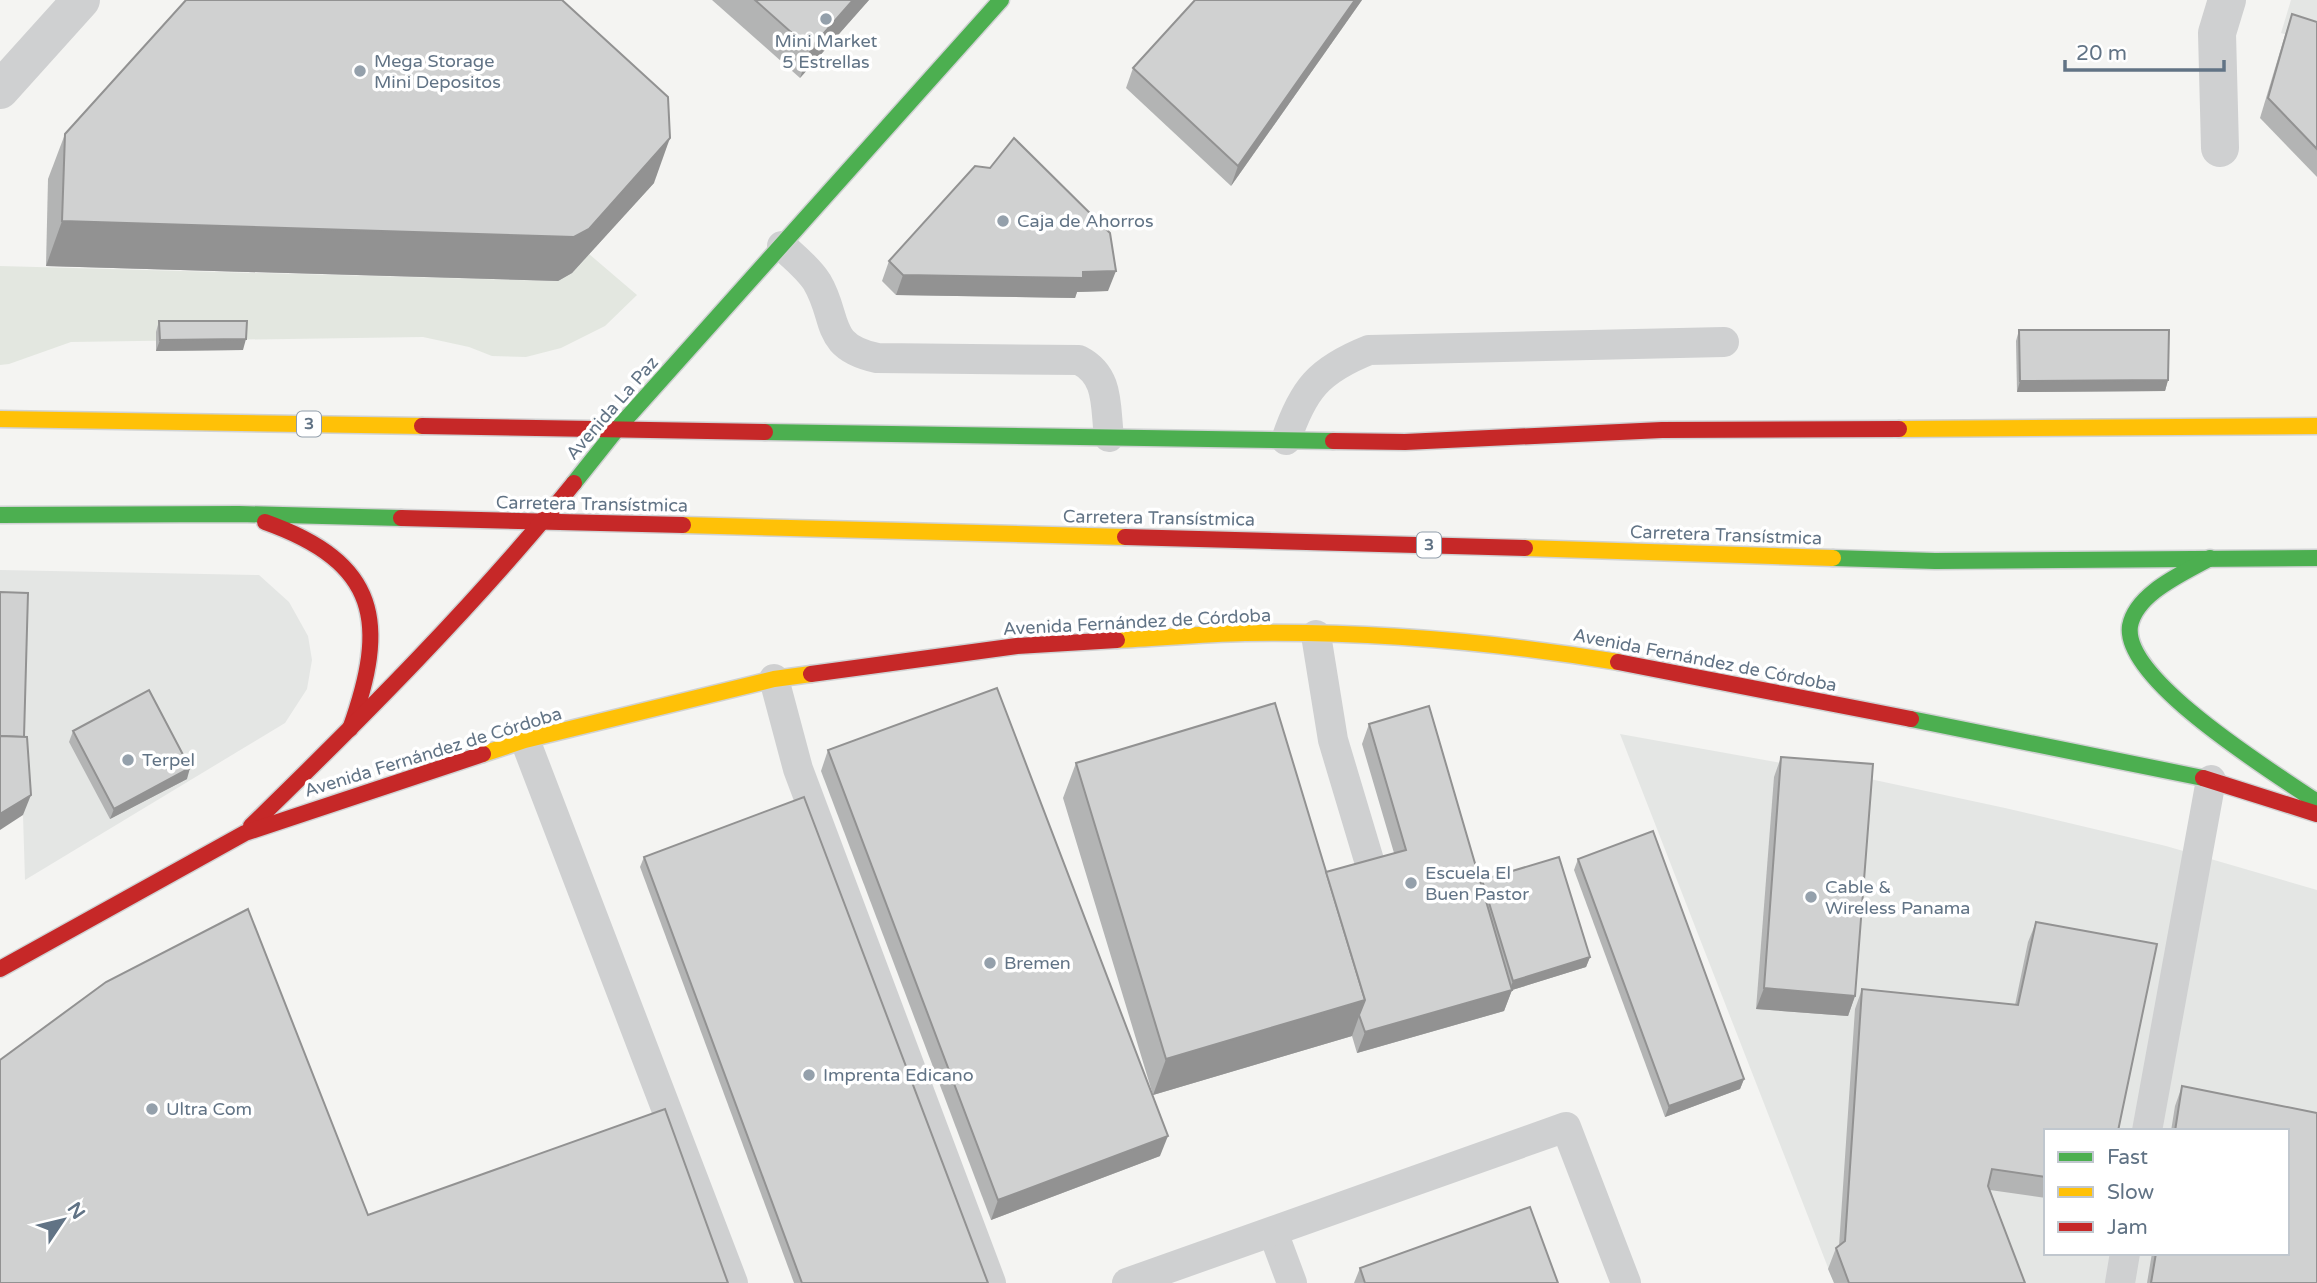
<svg xmlns="http://www.w3.org/2000/svg" width="2317" height="1283" font-family="'Varela Round',sans-serif">
  <style>
    .built { fill: #e4e6e4; fill-rule: evenodd }
    .green { fill: #e3e7e0 }
    .lines { fill: none; stroke-linecap: round; stroke-linejoin: round }
    .fast-casing { stroke: #d0d2d3; stroke-width: 19 }
    .slow-casing { stroke: #d0d2d3; stroke-width: 19 }
    .jam-casing { stroke: #d0d2d3; stroke-width: 19 }
    .lane { stroke: #cfd0d1; stroke-width: 30 }
    .street { stroke: #cfd0d1; stroke-width: 38 }
    .fast { stroke: #4caf50; stroke-width: 16 }
    .slow { stroke: #ffc107; stroke-width: 16 }
    .jam { stroke: #c62828; stroke-width: 16 }
    .wall { fill: #b3b4b4 }
    .shaded-wall { fill: #929292 }
    .building { fill: #d0d1d1; stroke: #929292; stroke-width: 2 }
    .poi-dot { fill: #94a0ab; stroke: #fff; stroke-width: 2.5 }
    .labels { text-anchor: middle; dominant-baseline: central; stroke-width: 7; stroke-linejoin: round; paint-order: stroke }
    .shield { fill: #fff; stroke: #909daa; stroke-width: 2 }
    .shield-label { font-size: 16px; font-weight: bold; fill: #617385 }
    .poi-label { font-size: 18px; fill: #617385; stroke: #fff; text-anchor: start }
    .street-label { font-size: 18px; fill: #617385; stroke: #fff }
  </style>
  <rect width="100%" height="100%" fill="#f4f4f2"/>
  <g class="built">
    <polygon points="2291,0 2317,0 2317,44 2281,33"/>
    <polygon points="0,570 259,575 289,602 308,636 312,660 307,689 285,723 25,880 23,815 0,757"/>
    <path d="M1620,734l250,45 135,29 161,38 151,44v319l-11,74h-472zM2046,1131h241v122h-241z"/>
  </g>
  <polygon class="green" points="589,254 637,295 605,326 561,348 526,357 492,356 469,347 423,337 71,342 9,364 0,365 0,266 557,281"/>
  <g class="lines">
    <defs>
      <g id="fast">
        <polyline points="765,432 1333,441"/>
        <polyline points="574,483 617,429 1001,0"/>
        <polyline points="0,515 239,514 401,518"/>
        <polyline points="1833,558 1935,561 2317,558"/>
        <path d="M2210,558c-26,15 -74,35 -80,68 -8,54 146,148 187,176"/>
        <polyline points="1911,719 2203,778"/>
      </g>
      <g id="slow">
        <polyline points="0,419 422,426"/>
        <polyline points="1899,429 2317,426"/>
        <polyline points="683,525 1125,537"/>
        <polyline points="1525,548 1833,558"/>
        <path d="M1117,640c42,-2 85,-6 128,-7 124,-2 251,9 373,29"/>
        <polyline points="483,754 525,740 774,679 811,674"/>
      </g>
      <g id="jam">
        <polyline points="422,426 765,432"/>
        <polyline points="1333,441 1405,442 1662,430 1899,429"/>
        <polyline points="401,518 683,525"/>
        <path d="M265,522c115,41 123,101 85,207"/>
        <polyline points="1125,537 1525,548"/>
        <polyline points="1618,662 1911,719"/>
        <polyline points="811,674 1017,646 1117,640"/>
        <polyline points="2203,778 2317,814"/>
        <path d="M251,826c112,-109 224,-221 323,-343"/>
        <polyline points="0,969 245,833 483,754"/>
      </g>
    </defs>
    <use href="#fast" class="fast-casing"/>
    <use href="#slow" class="slow-casing"/>
    <use href="#jam" class="jam-casing"/>
    <g class="lane">
      <path d="M782,246c12,11 26,22 35,36 22,37 6,64 60,76l202,2c31,16 26,46 30,77"/>
      <path d="M1286,440c17,-51 33,-70 83,-90l355,-8"/>
      <polyline points="1316,635 1333,740 1371,867"/>
      <polyline points="774,679 798,769 991,1283"/>
      <polyline points="525,740 733,1283"/>
      <polyline points="2147,1131 2211,780"/>
      <polyline points="1273,1232 1292,1283"/>
      <polyline points="1127,1283 1566,1127 1626,1283"/>
      <polyline points="2120,1283 2125,1253"/>
    </g>
    <g class="street">
      <polyline points="0,90 81,0"/>
      <polyline points="2220,148 2217,33 2227,0"/>
    </g>
    <use href="#fast" class="fast"/>
    <use href="#slow" class="slow"/>
    <use href="#jam" class="jam"/>
  </g>
  <g class="wall">
    <polygon points="712,0 869,0 800,78"/>
    <polygon points="1362,0 1231,186 1126,88 1133,68"/>
    <polygon points="2292,14 2317,22 2317,177 2260,118 2285,35"/>
    <polygon points="65,134 654,183 572,273 558,281 46,266 48,179"/>
    <polygon points="889,261 1108,291 1077,292 1075,298 896,295 882,281"/>
    <polygon points="159,321 243,350 156,351 156,332"/>
    <polygon points="2019,330 2168,380 2165,391 2017,392 2016,341"/>
    <polygon points="1369,724 1481,884 1482,880 1590,957 1586,967 1512,990 1504,1011 1357,1053 1352,1036 1153,1095 1063,798 1076,763 1326,872 1394,853 1362,744"/>
    <polygon points="73,731 187,779 110,819 69,742"/>
    <polygon points="828,750 1160,1156 991,1220 821,771"/>
    <polygon points="1781,757 1855,996 1848,1016 1756,1009 1774,777"/>
    <polygon points="644,857 988,1283 794,1283 640,867"/>
    <polygon points="1578,859 1744,1079 1740,1089 1665,1117 1574,870"/>
    <polygon points="2036,922 2046,1131 2046,1198 1990,1190 2025,1283 1834,1283 1828,1269 1836,1248 1839,1246 1855,1009 1862,989 2015,1005 2028,942"/>
    <polygon points="2182,1086 2317,1113 2317,1283 2147,1283 2152,1253 2287,1253 2287,1131 2171,1131 2175,1106"/>
    <polygon points="1360,1268 1558,1283 1354,1283"/>
  </g>
  <g class="shaded-wall">
    <polygon points="853,0 869,0 800,78 810,49"/>
    <polygon points="1355,0 1362,0 1231,186 1238,166"/>
    <polygon points="670,138 654,183 572,273 558,281 46,266 62,221"/>
    <polygon points="1116,271 1108,291 1077,292 1075,298 896,295 903,275"/>
    <polygon points="246,339 243,350 156,351 160,340"/>
    <polygon points="2168,380 2165,391 2017,392 2020,381"/>
    <polygon points="190,768 187,779 110,819 114,809"/>
    <polygon points="31,795 23,815 0,830 0,814"/>
    <polygon points="1590,957 1586,967 1512,990 1504,1011 1357,1053 1365,1032 1509,991 1513,981"/>
    <polygon points="1764,988 1855,996 1848,1016 1756,1009"/>
    <polygon points="1365,1000 1352,1036 1153,1095 1166,1059"/>
    <polygon points="1744,1079 1740,1089 1665,1117 1669,1106"/>
    <polygon points="1168,1136 1160,1156 991,1220 998,1200"/>
  </g>
  <g class="building">
    <polygon points="186,0 562,0 668,97 670,138 589,229 574,237 62,221 65,134"/>
    <polygon points="755,0 853,0 810,49"/>
    <polygon points="1195,0 1355,0 1238,166 1133,68"/>
    <polygon points="2292,14 2317,22 2317,149 2268,98"/>
    <polygon points="1014,138 1110,233 1116,271 1083,272 1083,278 903,275 889,261 975,166 990,168"/>
    <polygon points="159,321 247,321 246,339 160,340"/>
    <polygon points="2019,330 2169,330 2168,380 2020,381"/>
    <polygon points="0,592 28,593 24,737 0,736"/>
    <polygon points="997,688 1168,1136 998,1200 828,750"/>
    <polygon points="149,690 190,768 114,809 73,731"/>
    <polygon points="1275,703 1365,1000 1166,1059 1076,763"/>
    <polygon points="1429,706 1512,990 1365,1032 1359,1015 1365,1000 1326,872 1406,850 1369,724"/>
    <polygon points="0,736 27,737 31,795 0,814"/>
    <polygon points="1781,757 1873,764 1855,996 1764,988"/>
    <polygon points="804,797 988,1283 802,1283 644,857"/>
    <polygon points="1653,831 1744,1079 1669,1106 1578,859"/>
    <polygon points="1559,857 1590,957 1513,981 1482,880"/>
    <polygon points="248,909 368,1215 665,1109 728,1283 0,1283 0,1060 106,982"/>
    <polygon points="2036,922 2157,944 2118,1131 2046,1131 2046,1177 1992,1169 1988,1186 2025,1283 1849,1283 1836,1248 1845,1241 1862,989 2018,1005"/>
    <polygon points="2182,1086 2317,1113 2317,1283 2151,1283 2156,1253 2287,1253 2287,1131 2175,1131"/>
    <polygon points="1530,1207 1558,1283 1365,1283 1360,1268"/>
  </g>
  <g class="poi-dot">
    <circle cx="826" cy="19" r="7"/>
    <circle cx="360" cy="71" r="7"/>
    <circle cx="1003" cy="221" r="7"/>
    <circle cx="128" cy="760" r="7"/>
    <circle cx="1411" cy="883" r="7"/>
    <circle cx="1811" cy="897" r="7"/>
    <circle cx="990" cy="963" r="7"/>
    <circle cx="809" cy="1075" r="7"/>
    <circle cx="152" cy="1109" r="7"/>
  </g>
  <g class="labels">
    <g class="shield">
      <rect x="297" y="411.5" width="24" height="25" rx="5"/>
      <rect x="1417" y="532.5" width="24" height="25" rx="5"/>
    </g>
    <g class="shield-label">
      <text x="309" y="424">3</text>
      <text x="1429" y="545">3</text>
    </g>
    <g class="poi-label">
      <text x="826" y="41" text-anchor="middle">Mini Market<tspan x="826" dy="21">5 Estrellas</tspan></text>
      <text x="374" y="61">Mega Storage<tspan x="374" dy="21">Mini Depositos</tspan></text>
      <text x="1017" y="221">Caja de Ahorros</text>
      <text x="142" y="760">Terpel</text>
      <text x="1425" y="873">Escuela El<tspan x="1425" dy="21">Buen Pastor</tspan></text>
      <text x="1825" y="887">Cable &amp;<tspan x="1825" dy="21">Wireless Panama</tspan></text>
      <text x="1004" y="963">Bremen</text>
      <text x="823" y="1075">Imprenta Edicano</text>
      <text x="166" y="1109">Ultra Com</text>
    </g>
    <g class="street-label">
      <text transform="translate(612 408) rotate(-49)">Avenida La Paz</text>
      <text transform="translate(592 504) rotate(1)">Carretera Transístmica</text>
      <text transform="translate(1159 518) rotate(1)">Carretera Transístmica</text>
      <text transform="translate(1726 535) rotate(2)">Carretera Transístmica</text>
      <text transform="translate(1137 622) rotate(-3)">Avenida Fernández de Córdoba</text>
      <text transform="translate(1705 660) rotate(11)">Avenida Fernández de Córdoba</text>
      <text transform="translate(433 752) rotate(-17)">Avenida Fernández de Córdoba</text>
    </g>
  </g>
  <rect x="2044" y="1129" width="245" height="126" fill="#ffffff" stroke="#c0c7ce" stroke-width="2"/>
  <rect x="2058" y="1152" width="35" height="10" fill="#4caf50" stroke="#c0c7ce" stroke-width="2"/>
  <text x="2107" y="1164" font-size="21" fill="#617385">Fast</text>
  <rect x="2058" y="1187" width="35" height="10" fill="#ffc107" stroke="#c0c7ce" stroke-width="2"/>
  <text x="2107" y="1199" font-size="21" fill="#617385">Slow</text>
  <rect x="2058" y="1222" width="35" height="10" fill="#c62828" stroke="#c0c7ce" stroke-width="2"/>
  <text x="2107" y="1234" font-size="21" fill="#617385">Jam</text>
  <g transform="translate(63 1220) rotate(55)" stroke="#ffffff" stroke-width="5" paint-order="stroke">
  <path d="M0-5L12 26L0 18L-12 26Z" fill="#617385"/>
  <text y="-10" font-size="19" font-weight="bold" text-anchor="middle" fill="#617385">N</text>
  </g>
  <path d="M2065 60v10h159v-10" fill="none" stroke="#617385" stroke-width="3.5"/>
  <text x="2076" y="60" font-size="21" fill="#617385" stroke="#ffffff" stroke-width="5" paint-order="stroke">20 m</text>
</svg>
